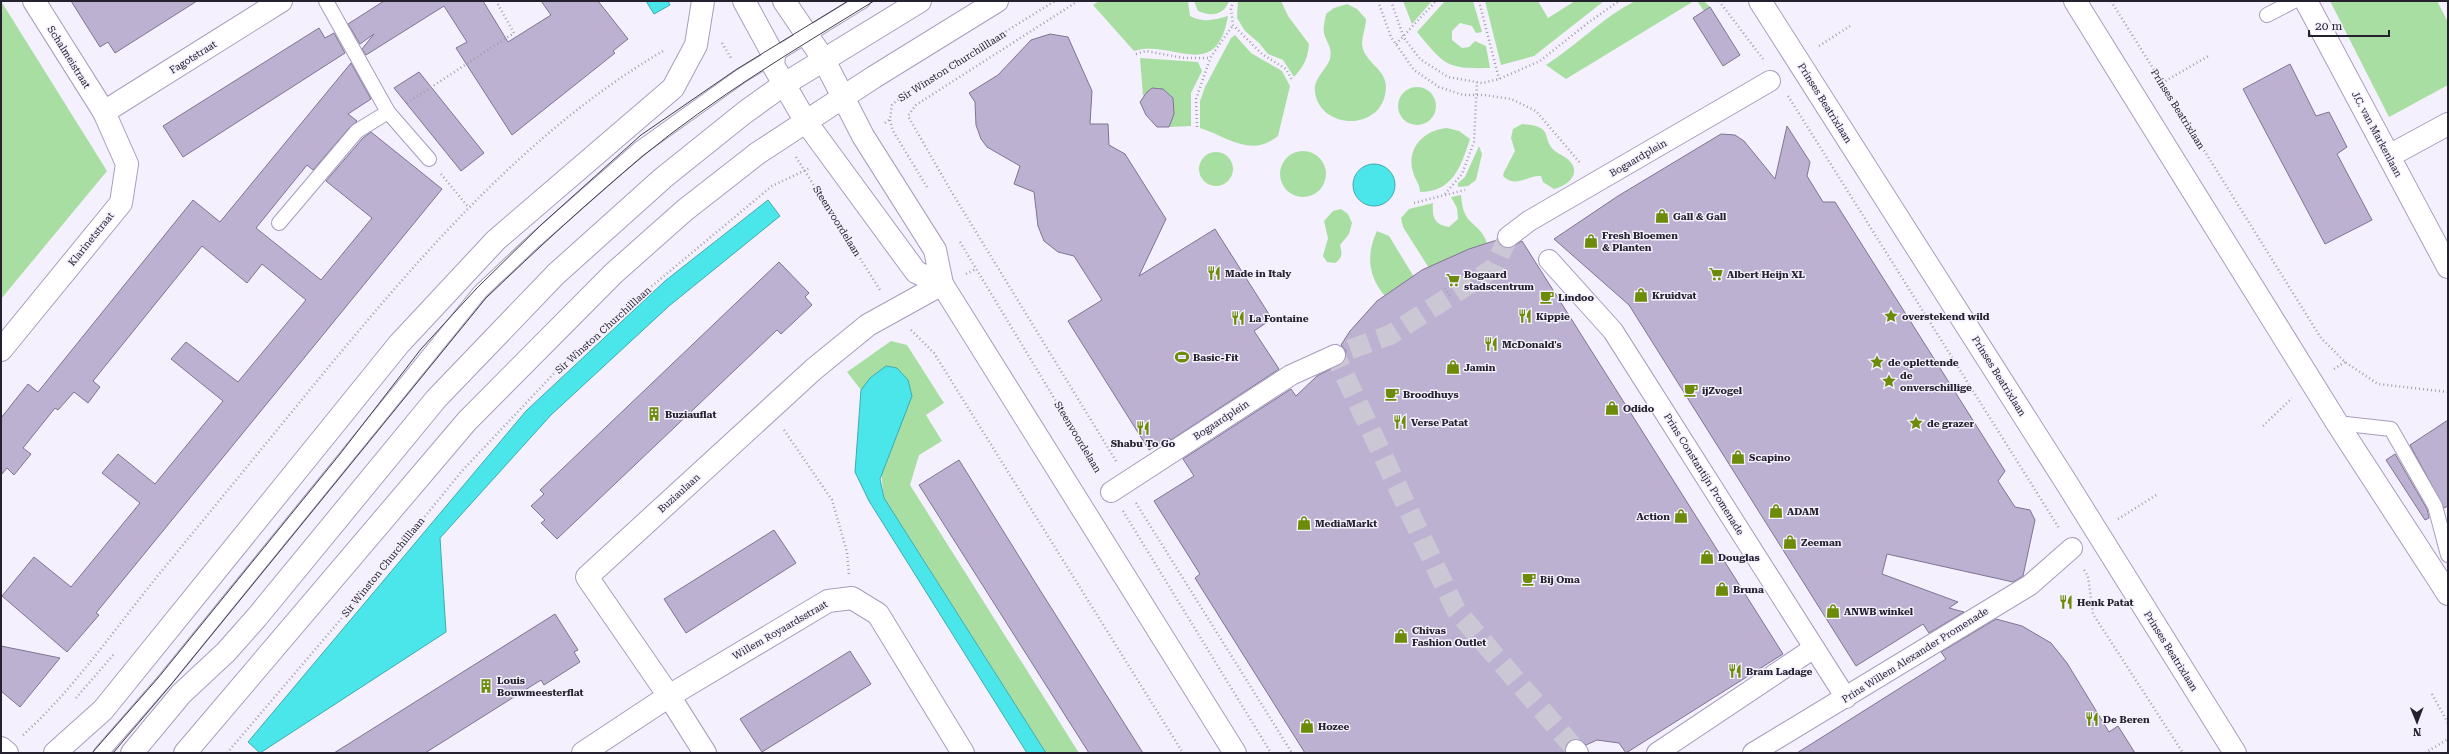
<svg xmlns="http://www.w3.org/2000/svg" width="2449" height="754" font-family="'Roboto Serif',serif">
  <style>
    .green { fill: #a9dea3 }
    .water { fill: #4ae6e9; stroke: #3fabb1 }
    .building { fill: #bdb1d2; stroke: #7f7492 }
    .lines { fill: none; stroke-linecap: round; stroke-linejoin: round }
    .pedestrian-tunnel { stroke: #cbc7d4; stroke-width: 20; stroke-dasharray: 20 10; stroke-linecap: butt }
    .service-casing { stroke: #a99dbd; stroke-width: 16 }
    .pedestrian-casing { stroke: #a99dbd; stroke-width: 22 }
    .minor-casing { stroke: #a99dbd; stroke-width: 24 }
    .tertiary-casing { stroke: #a99dbd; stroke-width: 24 }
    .secondary-casing { stroke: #a99dbd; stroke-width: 24 }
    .path { stroke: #a39fac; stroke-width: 2.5; stroke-dasharray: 1 3; stroke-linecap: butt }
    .service { stroke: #fff; stroke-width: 14 }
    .pedestrian { stroke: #fff; stroke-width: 20 }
    .minor { stroke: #fff; stroke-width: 22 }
    .tertiary { stroke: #fff; stroke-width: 22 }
    .secondary { stroke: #fff; stroke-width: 22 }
    .tram { stroke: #423d4a; stroke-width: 1 }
    .labels { text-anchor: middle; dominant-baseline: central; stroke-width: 3; stroke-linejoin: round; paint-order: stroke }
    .street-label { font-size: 10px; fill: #26212e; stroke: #f4f0fe }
    .poi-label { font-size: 10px; font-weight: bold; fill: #26212e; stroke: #f4f0fe; text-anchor: start }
  </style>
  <rect width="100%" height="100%" fill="#f4f0fe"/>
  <g class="green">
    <polygon points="1,1 107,171 1,299"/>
    <path d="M1099,1h89l2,15c14,7 24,4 38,0 -12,68 -55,23 -94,35l-41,-46z"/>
    <path d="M1194,1h35c-5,14 -18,16 -31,10z"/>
    <path d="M1238,1h43l7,15 21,28c-1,14 -5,22 -15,33l-11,-17 -15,-6 -9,-11 -14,-12 -8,-13z"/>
    <polygon points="1403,1 1432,1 1412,24"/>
    <path d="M1445,1h28l9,31 -6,1 -4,-7 -12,-3 -8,8v9l10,8 7,-1 6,-6 11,5 4,22c-45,1 -45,-3 -73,-36z"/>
    <polygon points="1485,1 1538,1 1548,18 1575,1 1604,1 1534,56 1501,65"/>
    <path d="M1635,1h59l-128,78 -20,-14c31,-20 56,-47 89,-64z"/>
    <polygon points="1697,1 1704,1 1710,7 1704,11"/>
    <polygon points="2330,1 2437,1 2448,22 2448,85 2389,117"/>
    <path d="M1347,4l10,5 9,10c0,10 -6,21 -3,30 5,15 23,21 23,38 -1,45 -66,44 -71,5 -2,-13 11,-22 15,-33 3,-11 -4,-17 -6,-26 -1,-6 1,-13 2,-19l8,-6z"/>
    <path d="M1235,35l16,18 31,18 8,15 -12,50c-27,22 -50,1 -78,-8v-27l5,-14 26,-49z"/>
    <polygon points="1140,58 1198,62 1202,71 1191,93 1191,126 1169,127 1174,114 1173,98 1163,89 1152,88 1143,96"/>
    <circle cx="1417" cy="106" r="19"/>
    <path d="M1522,124c34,2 18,14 33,27 5,4 14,7 17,13 8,13 -8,23 -18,25l-11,-7 -2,-6c-14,-1 -25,13 -38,0l1,-4 11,-21 -4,-13 2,-9z"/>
    <path d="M1447,128l12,3 11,8c-9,27 -17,53 -50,53 0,-8 -5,-12 -7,-20 -7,-24 11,-42 34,-44z"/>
    <polygon points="1479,146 1482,154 1476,180 1468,186 1458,187 1458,183 1465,177"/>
    <circle cx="1303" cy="174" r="23"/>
    <circle cx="1216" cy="169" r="17"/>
    <path d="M1461,195c2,33 18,25 26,48l-18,6 -40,19 -26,-41 -2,-9 8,-9 24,-6c-1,14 1,22 16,24l9,-8 -1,-11 -6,-11z"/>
    <path d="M1341,209l7,5 4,9 -3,11 -9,11c2,8 3,13 -5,18l-8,-1 -4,-6 5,-18 -4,-17 9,-10z"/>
    <path d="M1377,231l12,5 25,41 -29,19c-17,-19 -19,-42 -8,-65z"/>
    <polygon points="891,341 907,345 944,403 926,415 942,441 919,455 910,485 1079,753 1046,753 884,498 870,378 861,390 847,372"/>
  </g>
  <g class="water">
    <polygon points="646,1 668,1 670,5 654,14"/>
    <circle cx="1374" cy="185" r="21"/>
    <polygon points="768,200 780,216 669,306 551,415 440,538 446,632 260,753 248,742 526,411 665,281"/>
    <polygon points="886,366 897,368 908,380 912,396 880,479 884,498 1046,753 1027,753 869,501 855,472 861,390 870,378"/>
  </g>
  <g class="building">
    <polygon points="71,1 197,1 115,53 108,42 100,47"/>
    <polygon points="384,1 483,1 508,42 551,15 541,1 598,1 628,39 613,51 615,53 512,135 456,48 467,42 444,6 366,55 362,49 374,34 360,44 348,24"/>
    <polygon points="1710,7 1740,55 1723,66 1693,18"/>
    <polygon points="319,28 325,38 334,33 345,53 183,157 163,126"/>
    <polygon points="1050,34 1068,37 1092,91 1090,124 1108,124 1109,145 1125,154 1166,219 1139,276 1215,229 1272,319 1254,331 1279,369 1171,440 1169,438 1149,450 1068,321 1102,300 1074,256 1058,252 1044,241 1038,226 1034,192 1014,184 1020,166 987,147 981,139 976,125 975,102 969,93 998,75 1031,40"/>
    <polygon points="351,63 371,99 348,114 357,121 351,126 313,170 307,165 256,228 321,280 372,218 326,181 363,138 371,132 442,189 96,613 99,615 67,652 2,596 34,557 71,587 140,503 102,473 118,454 155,484 223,401 171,359 186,342 238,382 306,300 262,264 247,283 202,246 93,381 100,387 88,403 74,392 58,410 55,408 23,448 31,454 14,475 7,468 1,475 1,418 28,384 38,392 193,200 220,222"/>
    <polygon points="2290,64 2316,116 2329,112 2347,147 2337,154 2372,220 2325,244 2243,89"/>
    <polygon points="419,72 484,153 461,171 394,88"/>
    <polygon points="1152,88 1163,89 1173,98 1174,114 1169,127 1157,127 1146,115 1140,102 1147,92"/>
    <polygon points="1787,126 1810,162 1807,176 1823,202 1835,202 2005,471 1998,481 2015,507 2030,510 2035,520 2023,576 2013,582 1887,554 1882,574 1958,602 1949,608 1964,612 1929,633 1923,624 1856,666 1629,305 1554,239 1618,196 1721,134 1735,135 1744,141 1775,179"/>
    <polygon points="1497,240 1503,247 1509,248 1522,241 1783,654 1626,753 1619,743 1597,740 1586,745 1576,739 1566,745 1565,753 1305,753 1195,578 1200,574 1154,501 1194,476 1183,459 1291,389 1296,396 1317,376 1344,362 1346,351 1341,345 1350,331 1377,301 1422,270 1469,249"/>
    <polygon points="779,262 809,293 805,297 812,305 781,334 777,330 557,539 541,523 545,520 531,506 544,494 540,490"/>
    <polygon points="2448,420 2448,506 2444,508 2410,445"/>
    <polygon points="2395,454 2427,509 2429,518 2425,520 2386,460"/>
    <polygon points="959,460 1038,587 1143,753 1089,753 919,485"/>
    <polygon points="774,530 796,563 686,633 664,599"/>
    <polygon points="555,614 578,650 574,652 580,662 544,685 541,680 425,753 334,753"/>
    <polygon points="1996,619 2022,626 2051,643 2067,663 2109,732 2118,726 2135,753 1797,753 1946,659 1941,652"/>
    <polygon points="1,646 60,658 20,707 1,691"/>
    <polygon points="850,651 871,684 762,752 740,719"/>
  </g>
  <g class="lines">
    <polyline class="pedestrian-tunnel" points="1508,237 1494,268 1390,335 1335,355 1456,610 1576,750"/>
    <defs>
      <g id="service">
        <polyline points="326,1 388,112 429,159"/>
        <polyline points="2267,15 2294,1"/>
        <polyline points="279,223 357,131 388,112"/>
        <polyline points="2337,423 2391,429 2435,506 2448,555"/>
        <polyline points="101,753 164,681 480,292 534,241 639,149 741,76 863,1"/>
      </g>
      <g id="pedestrian">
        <polyline points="1508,237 1529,221 1770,81"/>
        <polyline points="1549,260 1613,331 1846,698"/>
        <polyline points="1111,492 1291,375 1335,355"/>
        <polyline points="1576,750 1578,753"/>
        <polyline points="1657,753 1814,648"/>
        <polyline points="1753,753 2030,585 2072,548"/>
      </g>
      <g id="minor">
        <polyline points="744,1 774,56 773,65 806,122 916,272 942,284"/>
        <polyline points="784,1 824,60 863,136 935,250 942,284 1235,753"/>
        <polyline points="2306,1 2448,267"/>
        <polyline points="104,112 281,1"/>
        <polyline points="2389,156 2448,124"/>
        <polyline points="1,350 121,203 127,164 104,112 34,1"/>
        <polyline points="1,748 7,753"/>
        <polyline points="55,753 103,710 399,344 496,240 673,88 696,45 703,1"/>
        <polyline points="583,753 669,696 828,601 852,598 878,614 963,753"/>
        <polyline points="705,753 669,696 587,577 814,369 868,325 942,284"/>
      </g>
      <g id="tertiary">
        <polyline points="132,753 181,694 226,652 257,617 436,399 556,274 663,178 744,113 783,85 920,1"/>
        <polyline points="185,753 467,421 614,273 685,210 758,153 874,77 997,1"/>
      </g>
      <g id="secondary">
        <polyline points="1760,1 2066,482 2235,753"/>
        <polyline points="2075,1 2337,423 2448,594"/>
      </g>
    </defs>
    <use href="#service" class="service-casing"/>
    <use href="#pedestrian" class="pedestrian-casing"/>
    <use href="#minor" class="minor-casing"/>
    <use href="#tertiary" class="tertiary-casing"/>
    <use href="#secondary" class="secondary-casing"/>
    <g class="path">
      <polyline points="1078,1 916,105 908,116 951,191 1116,461"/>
      <polyline points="1233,1 1231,9 1233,25 1262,54 1286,69 1292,80"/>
      <polyline points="1378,1 1391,37 1414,70 1439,87 1463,95 1484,95 1511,99 1536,111 1581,164"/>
      <polyline points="1391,1 1404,38 1420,59 1448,77 1482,83 1499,79 1540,61 1589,22 1619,1"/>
      <polyline points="1479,1 1499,79"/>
      <polyline points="1719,1 1763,59"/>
      <polyline points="2111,1 2321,338 2345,362 2378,384 2448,392"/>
      <polyline points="722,43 731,58"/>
      <polyline points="1396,44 1436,1"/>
      <polyline points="1819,46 1850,26"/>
      <polyline points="1136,54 1146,51 1184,58 1210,58 1233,25"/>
      <polyline points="2162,83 2210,55"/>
      <polyline points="1788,96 2059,528"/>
      <polyline points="407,103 514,33 496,1"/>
      <polyline points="890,120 893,131 927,187"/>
      <polyline points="885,123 890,119 892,105 903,95 1055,1"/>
      <polyline points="1197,127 1196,99 1210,59"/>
      <polyline points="796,157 880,290"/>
      <polyline points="441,174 469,208"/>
      <polyline points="1445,194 1462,174 1474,142 1477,82"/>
      <polyline points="1414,203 1465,190"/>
      <polyline points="960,242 1098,471"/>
      <polyline points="966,274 976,269"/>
      <polyline points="1445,288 1450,296"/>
      <polyline points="911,330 934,353 1183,753"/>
      <polyline points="2334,369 2345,362"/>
      <polyline points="2263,426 2292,398"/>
      <polyline points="784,430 832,500 847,552 849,575"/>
      <polyline points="1136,503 1292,753"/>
      <polyline points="1123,511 1271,753"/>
      <polyline points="2118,519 2158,494"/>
      <polyline points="2084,570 2088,576 2093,614 2183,753"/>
      <polyline points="2432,694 2448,723"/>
      <polyline points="76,698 114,654"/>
      <path d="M23,735c52,-47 93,-108 137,-162 54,-66 108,-132 162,-198 99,-120 205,-244 341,-324"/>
      <polyline points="227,753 347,612 462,471 559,368 628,306 772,186 810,168"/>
      <polyline points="2425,753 2448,739"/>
    </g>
    <use href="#service" class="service"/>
    <use href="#pedestrian" class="pedestrian"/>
    <use href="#minor" class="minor"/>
    <use href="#tertiary" class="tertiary"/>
    <use href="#secondary" class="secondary"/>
    <g class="tram">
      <polyline points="92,753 158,678 340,454 421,349 476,289 542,224 641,135 737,69 848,1"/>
      <path d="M113,753l57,-67 316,-388c51,-49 103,-97 157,-142 70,-58 153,-107 231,-155"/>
    </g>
  </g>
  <defs>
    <symbol id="shop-bare" viewBox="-9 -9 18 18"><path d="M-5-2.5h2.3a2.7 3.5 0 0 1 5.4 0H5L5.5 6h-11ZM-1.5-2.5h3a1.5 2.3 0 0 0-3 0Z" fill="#6c8b09" stroke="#f4f0fe" stroke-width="2.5" paint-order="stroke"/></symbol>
    <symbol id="restaurant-bare" viewBox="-9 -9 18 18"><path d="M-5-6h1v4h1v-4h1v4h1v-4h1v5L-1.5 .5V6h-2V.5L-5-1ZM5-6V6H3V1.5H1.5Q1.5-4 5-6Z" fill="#6c8b09" stroke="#f4f0fe" stroke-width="2.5" paint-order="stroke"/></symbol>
    <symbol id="supermarket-bare" viewBox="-9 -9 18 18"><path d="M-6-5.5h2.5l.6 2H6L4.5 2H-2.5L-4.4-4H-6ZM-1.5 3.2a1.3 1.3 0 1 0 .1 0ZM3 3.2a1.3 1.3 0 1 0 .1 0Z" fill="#6c8b09" stroke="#f4f0fe" stroke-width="2.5" paint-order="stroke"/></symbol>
    <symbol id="cafe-bare" viewBox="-9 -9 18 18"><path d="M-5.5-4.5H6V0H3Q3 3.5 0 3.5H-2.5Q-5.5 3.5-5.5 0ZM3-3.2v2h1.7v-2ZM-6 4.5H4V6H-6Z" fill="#6c8b09" stroke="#f4f0fe" stroke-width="2.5" paint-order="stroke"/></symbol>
    <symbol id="sight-bare" viewBox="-9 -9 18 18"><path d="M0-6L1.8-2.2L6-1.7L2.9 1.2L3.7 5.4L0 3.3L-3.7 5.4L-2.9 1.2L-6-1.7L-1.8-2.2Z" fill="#6c8b09" stroke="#f4f0fe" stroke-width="2.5" paint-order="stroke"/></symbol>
    <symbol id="stadium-bare" viewBox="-9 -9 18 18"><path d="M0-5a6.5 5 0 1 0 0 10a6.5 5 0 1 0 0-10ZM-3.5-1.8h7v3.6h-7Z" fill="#6c8b09" stroke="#f4f0fe" stroke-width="2.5" paint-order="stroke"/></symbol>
    <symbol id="building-bare" viewBox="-9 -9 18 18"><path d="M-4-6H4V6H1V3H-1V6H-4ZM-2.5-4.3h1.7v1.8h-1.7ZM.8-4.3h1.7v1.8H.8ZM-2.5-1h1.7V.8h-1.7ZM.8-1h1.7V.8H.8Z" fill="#6c8b09" stroke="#f4f0fe" stroke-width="2.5" paint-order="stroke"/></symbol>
  </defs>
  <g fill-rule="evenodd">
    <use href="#shop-bare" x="1652" y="206" width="20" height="20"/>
    <use href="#shop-bare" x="1581" y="231" width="20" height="20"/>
    <use href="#restaurant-bare" x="1204" y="263" width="20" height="20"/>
    <use href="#supermarket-bare" x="1706" y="264" width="20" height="20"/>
    <use href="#supermarket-bare" x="1443" y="270" width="20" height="20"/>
    <use href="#shop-bare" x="1631" y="285" width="20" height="20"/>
    <use href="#cafe-bare" x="1537" y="287" width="20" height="20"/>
    <use href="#restaurant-bare" x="1515" y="306" width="20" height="20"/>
    <use href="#sight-bare" x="1881" y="306" width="20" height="20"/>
    <use href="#restaurant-bare" x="1228" y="308" width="20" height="20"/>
    <use href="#restaurant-bare" x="1481" y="334" width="20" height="20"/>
    <use href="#stadium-bare" x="1172" y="347" width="20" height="20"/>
    <use href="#sight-bare" x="1867" y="352" width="20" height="20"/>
    <use href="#shop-bare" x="1443" y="357" width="20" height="20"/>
    <use href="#sight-bare" x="1879" y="371" width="20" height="20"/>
    <use href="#cafe-bare" x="1681" y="380" width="20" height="20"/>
    <use href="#cafe-bare" x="1382" y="384" width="20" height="20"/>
    <use href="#shop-bare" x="1602" y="398" width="20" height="20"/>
    <use href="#building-bare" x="644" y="404" width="20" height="20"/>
    <use href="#restaurant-bare" x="1390" y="412" width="20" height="20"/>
    <use href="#sight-bare" x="1906" y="413" width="20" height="20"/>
    <use href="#restaurant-bare" x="1133" y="418" width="20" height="20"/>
    <use href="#shop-bare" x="1728" y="447" width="20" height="20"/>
    <use href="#shop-bare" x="1766" y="501" width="20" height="20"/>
    <use href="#shop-bare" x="1671" y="506" width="20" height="20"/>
    <use href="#shop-bare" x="1294" y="513" width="20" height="20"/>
    <use href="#shop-bare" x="1780" y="532" width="20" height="20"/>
    <use href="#shop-bare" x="1697" y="547" width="20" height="20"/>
    <use href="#cafe-bare" x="1519" y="569" width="20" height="20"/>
    <use href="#shop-bare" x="1712" y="579" width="20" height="20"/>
    <use href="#restaurant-bare" x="2056" y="592" width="20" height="20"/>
    <use href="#shop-bare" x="1823" y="601" width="20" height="20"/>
    <use href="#shop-bare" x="1391" y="626" width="20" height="20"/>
    <use href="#restaurant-bare" x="1725" y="661" width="20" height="20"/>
    <use href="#building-bare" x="476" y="676" width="20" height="20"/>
    <use href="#restaurant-bare" x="2082" y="709" width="20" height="20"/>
    <use href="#shop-bare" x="1297" y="716" width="20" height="20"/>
  </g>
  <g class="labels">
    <g class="street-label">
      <text transform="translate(69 57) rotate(58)">Schalmeistraat</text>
      <text transform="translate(193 57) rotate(-32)">Fagotstraat</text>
      <text transform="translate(952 66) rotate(-32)">Sir Winston Churchilllaan</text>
      <text transform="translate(1825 103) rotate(58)">Prinses Beatrixlaan</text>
      <text transform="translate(2178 109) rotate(58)">Prinses Beatrixlaan</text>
      <text transform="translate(2377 134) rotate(62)">J.C. van Markenlaan</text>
      <text transform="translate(1638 158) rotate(-30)">Bogaardplein</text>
      <text transform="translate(837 221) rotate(58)">Steenvoordelaan</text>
      <text transform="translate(91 239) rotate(-51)">Klarinetstraat</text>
      <text transform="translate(603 330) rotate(-42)">Sir Winston Churchilllaan</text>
      <text transform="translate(1999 376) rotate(58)">Prinses Beatrixlaan</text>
      <text transform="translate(1221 420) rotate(-33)">Bogaardplein</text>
      <text transform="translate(1078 437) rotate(59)">Steenvoordelaan</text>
      <text transform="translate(1704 474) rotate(58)">Prins Constantijn Promenade</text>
      <text transform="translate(679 493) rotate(-42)">Buziaulaan</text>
      <text transform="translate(383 567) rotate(-51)">Sir Winston Churchilllaan</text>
      <text transform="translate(780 630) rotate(-30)">Willem Royaardsstraat</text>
      <text transform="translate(2171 651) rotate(58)">Prinses Beatrixlaan</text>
      <text transform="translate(1915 655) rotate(-32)">Prins Willem Alexander Promenade</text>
    </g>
    <g class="poi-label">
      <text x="1673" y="216">Gall &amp; Gall</text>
      <text x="1602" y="235">Fresh Bloemen<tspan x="1602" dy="12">&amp; Planten</tspan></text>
      <text x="1225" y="273">Made in Italy</text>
      <text x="1464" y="274">Bogaard<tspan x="1464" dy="12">stadscentrum</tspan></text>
      <text x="1727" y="274">Albert Heijn XL</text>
      <text x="1652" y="295">Kruidvat</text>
      <text x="1558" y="297">Lindoo</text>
      <text x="1536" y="316">Kippie</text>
      <text x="1902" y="316">overstekend wild</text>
      <text x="1249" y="318">La Fontaine</text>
      <text x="1502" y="344">McDonald's</text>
      <text x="1193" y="357">Basic-Fit</text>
      <text x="1888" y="362">de oplettende</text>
      <text x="1464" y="367">Jamin</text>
      <text x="1900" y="375">de<tspan x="1900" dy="12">onverschillige</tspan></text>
      <text x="1702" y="390">ijZvogel</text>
      <text x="1403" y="394">Broodhuys</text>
      <text x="1623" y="408">Odido</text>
      <text x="665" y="414">Buziauflat</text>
      <text x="1411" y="422">Verse Patat</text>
      <text x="1927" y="423">de grazer</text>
      <text x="1143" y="443" text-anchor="middle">Shabu To Go</text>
      <text x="1749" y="457">Scapino</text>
      <text x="1787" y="511">ADAM</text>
      <text x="1670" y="516" text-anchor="end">Action</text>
      <text x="1315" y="523">MediaMarkt</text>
      <text x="1801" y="542">Zeeman</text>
      <text x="1718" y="557">Douglas</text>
      <text x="1540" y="579">Bij Oma</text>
      <text x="1733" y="589">Bruna</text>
      <text x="2077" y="602">Henk Patat</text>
      <text x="1844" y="611">ANWB winkel</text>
      <text x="1412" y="630">Chivas<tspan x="1412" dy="12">Fashion Outlet</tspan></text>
      <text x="1746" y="671">Bram Ladage</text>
      <text x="497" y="680">Louis<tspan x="497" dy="12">Bouwmeesterflat</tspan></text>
      <text x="2103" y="719">De Beren</text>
      <text x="1318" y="726">Hozee</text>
    </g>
  </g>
  <rect width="2449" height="754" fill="none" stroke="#26212e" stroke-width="4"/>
  <g transform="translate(2417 722) rotate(179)" stroke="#f4f0fe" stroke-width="3" paint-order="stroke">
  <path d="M0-3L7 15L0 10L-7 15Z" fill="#26212e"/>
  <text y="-6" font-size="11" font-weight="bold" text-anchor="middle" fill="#26212e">N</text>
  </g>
  <path d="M2309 30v6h80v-6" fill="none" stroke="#26212e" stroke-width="2"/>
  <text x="2315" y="30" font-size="12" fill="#26212e" stroke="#f4f0fe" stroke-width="3" paint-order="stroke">20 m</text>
</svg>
